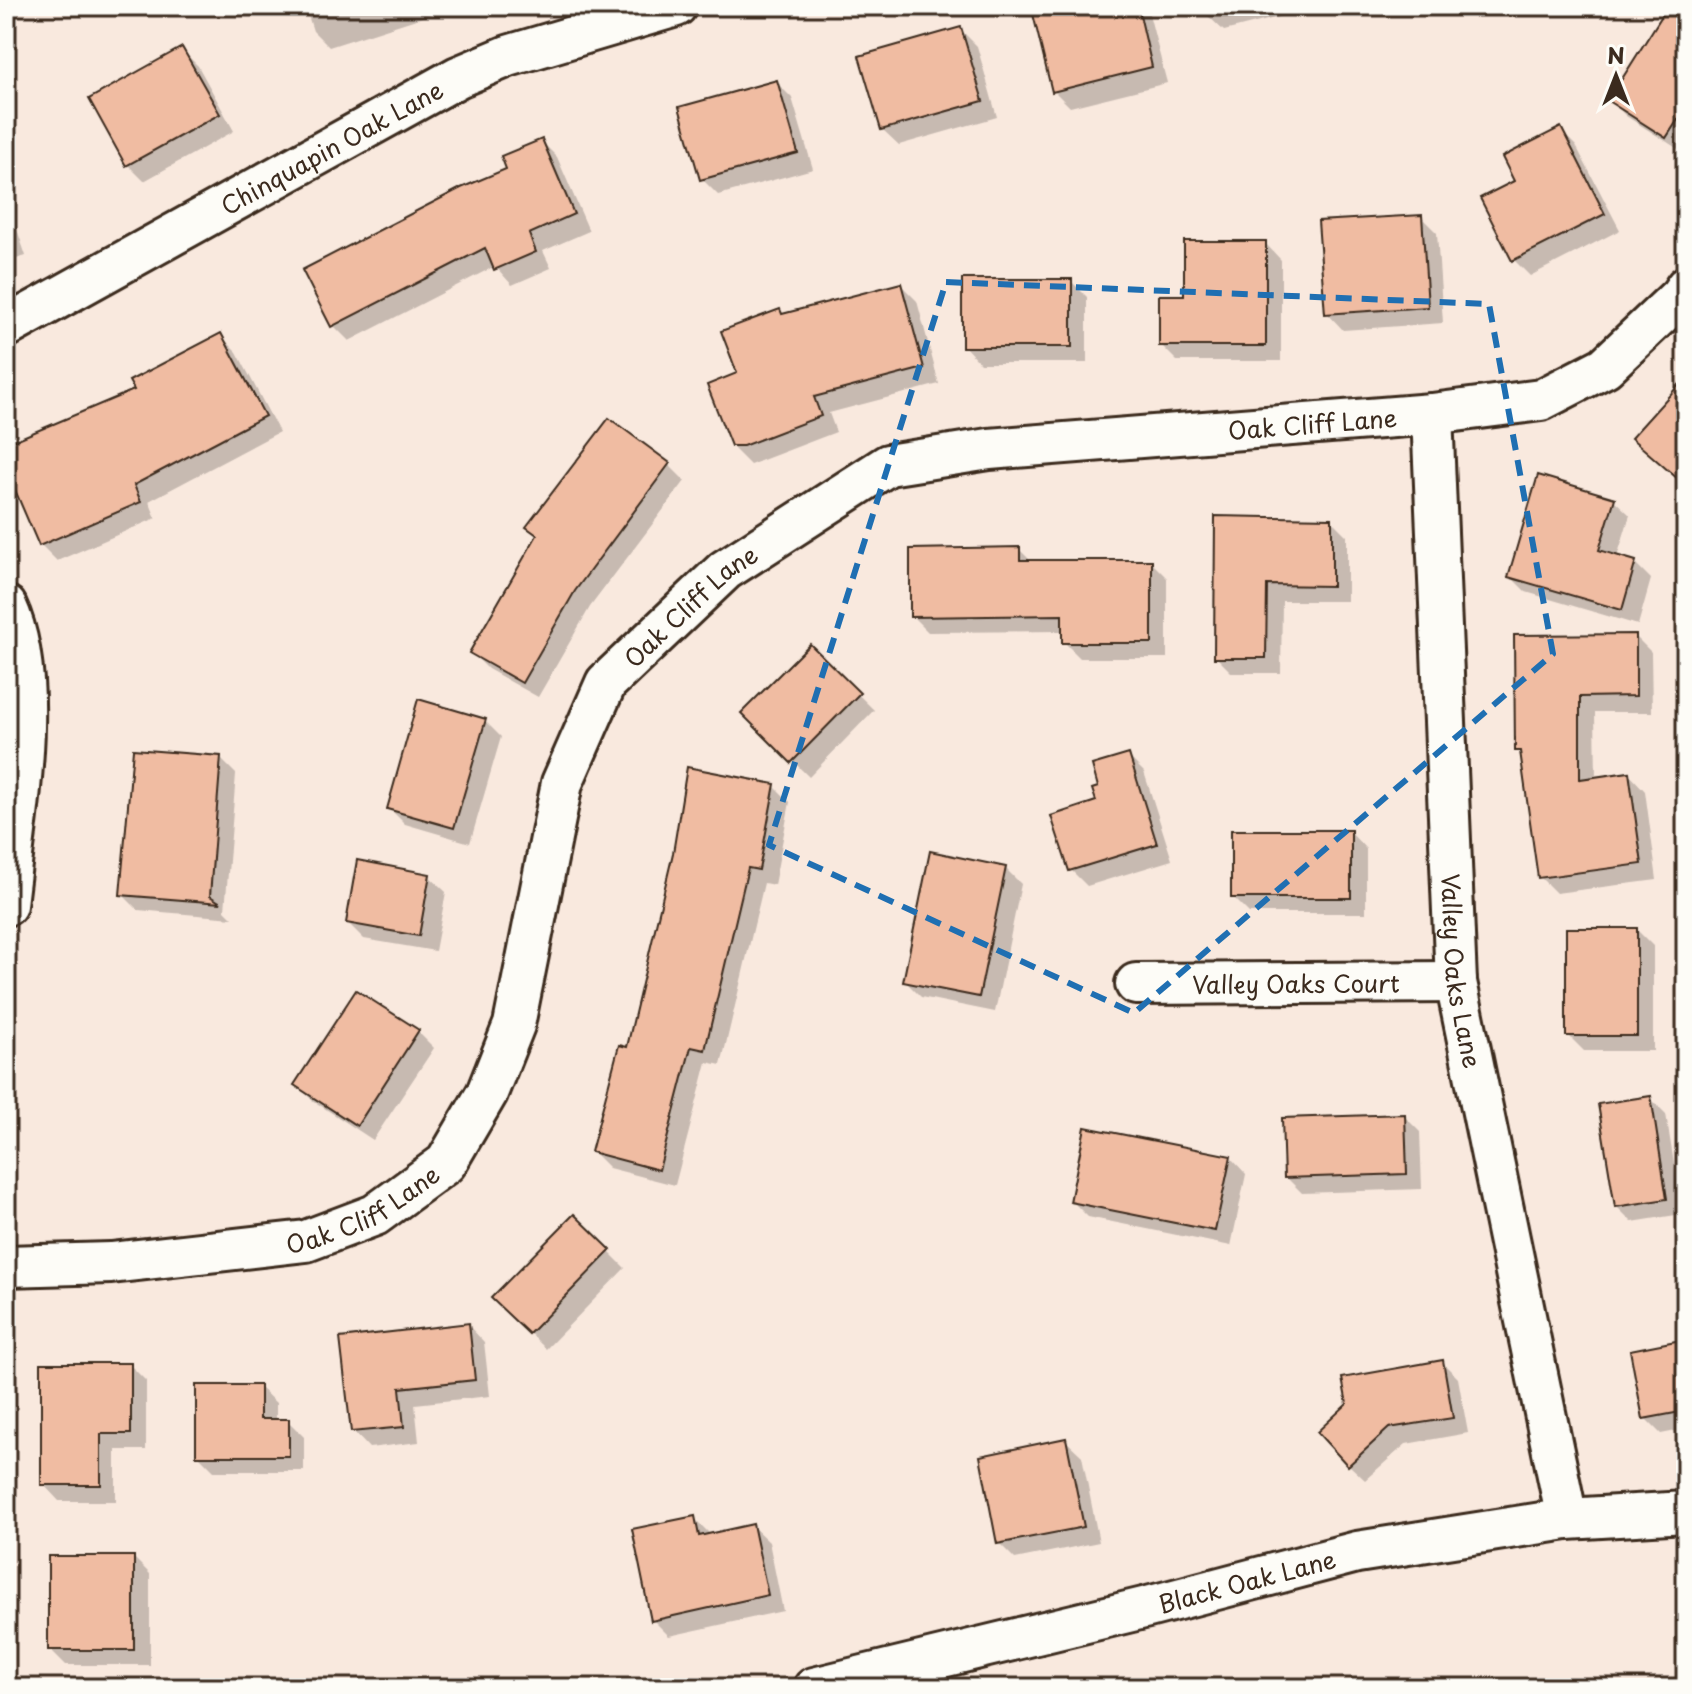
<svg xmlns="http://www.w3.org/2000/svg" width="1692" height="1694" font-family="'Playpen Sans',sans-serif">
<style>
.shadow{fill:#0003}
.building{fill:#f0bca2;stroke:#3b2a1e;stroke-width:2}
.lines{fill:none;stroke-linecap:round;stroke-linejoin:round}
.minor-casing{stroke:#3b2a1e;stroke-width:46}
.minor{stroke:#fdfcf7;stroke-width:40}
.marked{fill:none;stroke:#1f6fb2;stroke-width:6;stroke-dasharray:16 10;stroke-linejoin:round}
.labels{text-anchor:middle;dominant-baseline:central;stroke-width:8;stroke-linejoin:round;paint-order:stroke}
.street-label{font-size:24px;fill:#3b2a1e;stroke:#fdfcf7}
</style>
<rect width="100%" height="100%" fill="#f9e9de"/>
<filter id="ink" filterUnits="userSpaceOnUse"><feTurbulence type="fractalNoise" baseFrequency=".0125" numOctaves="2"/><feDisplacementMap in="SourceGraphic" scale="16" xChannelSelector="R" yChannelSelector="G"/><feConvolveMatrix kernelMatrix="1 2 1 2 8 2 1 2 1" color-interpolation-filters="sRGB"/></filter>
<g filter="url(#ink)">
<g class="shadow">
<path d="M305,6H436L438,12L329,47L313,31Z"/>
<path d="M1074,6H1147L1167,83L1070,107L1054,91Z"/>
<path d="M1205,6H1322L1224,31L1207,15Z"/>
<path d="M1670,6H1686V147L1683,152L1626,116L1611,101Z"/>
<path d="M961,30L977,46L997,117L899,145L882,129Z"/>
<path d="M182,50L198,66L234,131L144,181L128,165Z"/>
<path d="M776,82L792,98L813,169L718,195L702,179Z"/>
<path d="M1560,130L1576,146L1620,230L1530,276L1514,260L1516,182Z"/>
<path d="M541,141L557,157L589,231L543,251L551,268L512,285L495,266L349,341L333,325Z"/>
<path d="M6,197L26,256L6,262Z"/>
<path d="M1421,217L1437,233L1443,323L1343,330L1327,313Z"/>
<path d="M1265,243L1281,260V361H1177L1161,345Z"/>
<path d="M1071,281L1087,297V363H980L964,346Z"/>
<path d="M901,285L917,301L939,384L829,413L836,432L750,465L734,449L709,386L740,374L779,311L784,316Z"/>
<path d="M221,336L237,352L279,432L149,501L156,518L57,561L41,545L6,464V446L137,391Z"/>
<path d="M609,420L669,465L685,481L590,607L538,697L488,669L472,653Z"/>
<path d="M1613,499L1630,515L1617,557L1635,563L1651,579L1638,625L1526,592L1510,576Z"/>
<path d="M1217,518L1331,520L1347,536V601H1282L1281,673H1232L1216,657Z"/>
<path d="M1019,549L1032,562H1151L1167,578V658H1080L1064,642V631L928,632L912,616Z"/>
<path d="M1635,636L1651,652L1652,712H1595L1596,779L1629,774L1645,791L1657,880L1556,893L1540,877L1523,756L1517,750Z"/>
<path d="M810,647L874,710L809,777L744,713Z"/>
<path d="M485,721L501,737L470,843L405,824L389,808Z"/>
<path d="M1128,756L1144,772L1172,860L1087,886L1071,870L1099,803L1101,788Z"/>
<path d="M220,758L236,774L225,910L233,918L138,910L122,894Z"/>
<path d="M774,786L790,802L774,885L764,883L721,1065L707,1062L675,1185L609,1168L593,1152L629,1050Z"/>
<path d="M1350,832L1366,849V913H1249L1233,897Z"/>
<path d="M1005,868L1021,884L995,1012L921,997L905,981Z"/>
<path d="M429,876L446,892L435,951L364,939L348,923Z"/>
<path d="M1637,930L1653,946V1051H1584L1568,1035Z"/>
<path d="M418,1032L434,1048L373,1140L312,1100L296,1084Z"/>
<path d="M1650,1098L1666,1114L1682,1214L1632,1222L1616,1206Z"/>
<path d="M1404,1116L1420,1132L1422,1189L1302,1193L1286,1177Z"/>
<path d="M1230,1157L1246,1174L1231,1246L1088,1217L1072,1201Z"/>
<path d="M574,1217L625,1268L546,1349L494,1298Z"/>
<path d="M468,1325L484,1342L490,1396L415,1404L419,1442L369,1448L353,1431Z"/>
<path d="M1686,1341V1429L1661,1434L1645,1418Z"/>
<path d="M1442,1362L1458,1378L1468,1433L1406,1444L1365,1480L1349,1465Z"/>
<path d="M130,1365L146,1381V1450H116V1501H59L43,1484Z"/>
<path d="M259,1387L276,1403V1421H288L304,1437V1471H214L198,1455Z"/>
<path d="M1065,1440L1082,1456L1099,1542L1015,1559L999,1543Z"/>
<path d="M694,1518L711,1535L752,1526L769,1542L783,1611L669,1636L653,1620Z"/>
<path d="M134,1558L150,1574V1665H66L50,1649Z"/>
<path d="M469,1682L524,1688H468Z"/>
</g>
<g class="building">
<path d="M1066,6H1138L1152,67L1052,92L1033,14Z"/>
<path d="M1668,6H1686V107L1666,138L1608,101Z"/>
<path d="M961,27L983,101L881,130L859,56Z"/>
<path d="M182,47L220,114L126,166L89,99Z"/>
<path d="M777,80L798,153L700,180L679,107Z"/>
<path d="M1561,127L1605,214L1512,261L1480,198L1514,181L1502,157Z"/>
<path d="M542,139L574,214L529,234L536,252L494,270L485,248L331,327L302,270L461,188L506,169L501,156Z"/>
<path d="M1422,215L1428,307L1325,314L1318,221Z"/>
<path d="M1184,241H1266V346H1159V295H1184Z"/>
<rect x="962" y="279" width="110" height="68"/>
<path d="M901,283L924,368L814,397L821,416L743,446H731L707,385L737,373L721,331L780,309L782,314Z"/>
<path d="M221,333L265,416L134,485L141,502L39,546L6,469V444L134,390L129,381Z"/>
<path d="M1686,377V486L1631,438Z"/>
<path d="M609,418L670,463L575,591L522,683L469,653L537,535L526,527Z"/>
<path d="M1538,475L1615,498L1599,550L1636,561L1622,610L1508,577Z"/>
<path d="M1215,516L1332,518V586L1267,585L1266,658H1214Z"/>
<path d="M1020,547V560H1152V643H1062V615L910,617V549Z"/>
<path d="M1636,634V696L1580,697V779L1629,772L1642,864L1538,878L1520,751H1515L1514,635Z"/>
<path d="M810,644L860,693L791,763L741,713Z"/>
<path d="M418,699L486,719L454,828L387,809Z"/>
<path d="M133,749L221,756L210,896L221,903L120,895Z"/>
<path d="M1129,754L1157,844L1069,871L1051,816L1096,801L1092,789L1098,787L1092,765Z"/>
<path d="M687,767L775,784L759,870L748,868L705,1050L691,1047L659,1170L591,1152L619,1045L627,1047L673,853Z"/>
<rect x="1231" y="830" width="120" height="68"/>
<path d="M930,851L1006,867L979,997L903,982Z"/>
<path d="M357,860L430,874L419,936L346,923Z"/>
<rect x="1566" y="928" width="71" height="108"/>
<path d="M356,990L419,1030L357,1126L294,1085Z"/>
<path d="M1651,1096L1667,1199L1615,1207L1598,1104Z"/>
<path d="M1405,1114L1407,1174L1284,1178L1282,1118Z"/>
<path d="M1085,1127L1231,1156L1215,1231L1070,1202Z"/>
<path d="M574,1214L611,1250L529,1334L491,1298Z"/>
<path d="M469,1323L475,1380L400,1388L404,1427L351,1432L340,1338Z"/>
<path d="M1686,1339V1411L1643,1419L1630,1350Z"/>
<path d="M1443,1360L1453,1418L1389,1428L1348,1466L1317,1432L1347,1404L1342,1378Z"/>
<path d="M41,1363H131V1434H101V1485H41Z"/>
<path d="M196,1385H260V1419H289V1456H196Z"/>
<path d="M1066,1438L1084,1527L997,1544L980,1456Z"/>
<path d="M695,1516L699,1536L753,1524L768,1595L651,1621L632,1529Z"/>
<rect x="48" y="1556" width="86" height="94"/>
</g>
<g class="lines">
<g class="minor-casing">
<g id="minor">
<path id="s1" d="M6,327L458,77L508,56L676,6"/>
<path id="s2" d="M1432,414L1456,982L1567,1519"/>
<path d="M6,606C42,683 15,821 6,905"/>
<path id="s3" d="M1136,984L1456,982"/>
<path id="s4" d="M6,1266L111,1263L306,1241L375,1215L446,1163L487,1093L514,1025L562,783L606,683L725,570L888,465L989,449L1432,414L1541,400L1605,367L1680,296L1686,287"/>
<path id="s5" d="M814,1688L1148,1607L1357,1552L1567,1519L1686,1512"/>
</g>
</g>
<use href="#minor" class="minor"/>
</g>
</g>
<path class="marked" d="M946,282L1489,304L1553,654L1134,1013L769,845Z"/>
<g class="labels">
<g class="street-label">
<text stroke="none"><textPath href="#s1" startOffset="372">Chinquapin Oak Lane</textPath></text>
<text stroke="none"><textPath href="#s4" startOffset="1758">Oak Cliff Lane</textPath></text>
<text stroke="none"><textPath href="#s4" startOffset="1088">Oak Cliff Lane</textPath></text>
<text stroke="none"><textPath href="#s2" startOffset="558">Valley Oaks Lane</textPath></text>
<text stroke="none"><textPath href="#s3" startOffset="160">Valley Oaks Court</textPath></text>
<text stroke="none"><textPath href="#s4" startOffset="366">Oak Cliff Lane</textPath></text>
<text stroke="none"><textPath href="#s5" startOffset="446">Black Oak Lane</textPath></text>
</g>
</g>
<rect width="1692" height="1694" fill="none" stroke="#fdfcf7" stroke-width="32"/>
<rect x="16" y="16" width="1660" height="1662" fill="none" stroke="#3b2a1e" stroke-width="3" filter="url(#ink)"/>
<g transform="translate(1616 76)" stroke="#fdfcf7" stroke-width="6" paint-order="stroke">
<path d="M0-6L14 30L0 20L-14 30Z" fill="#3b2a1e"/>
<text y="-12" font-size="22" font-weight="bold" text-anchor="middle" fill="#3b2a1e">N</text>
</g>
</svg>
